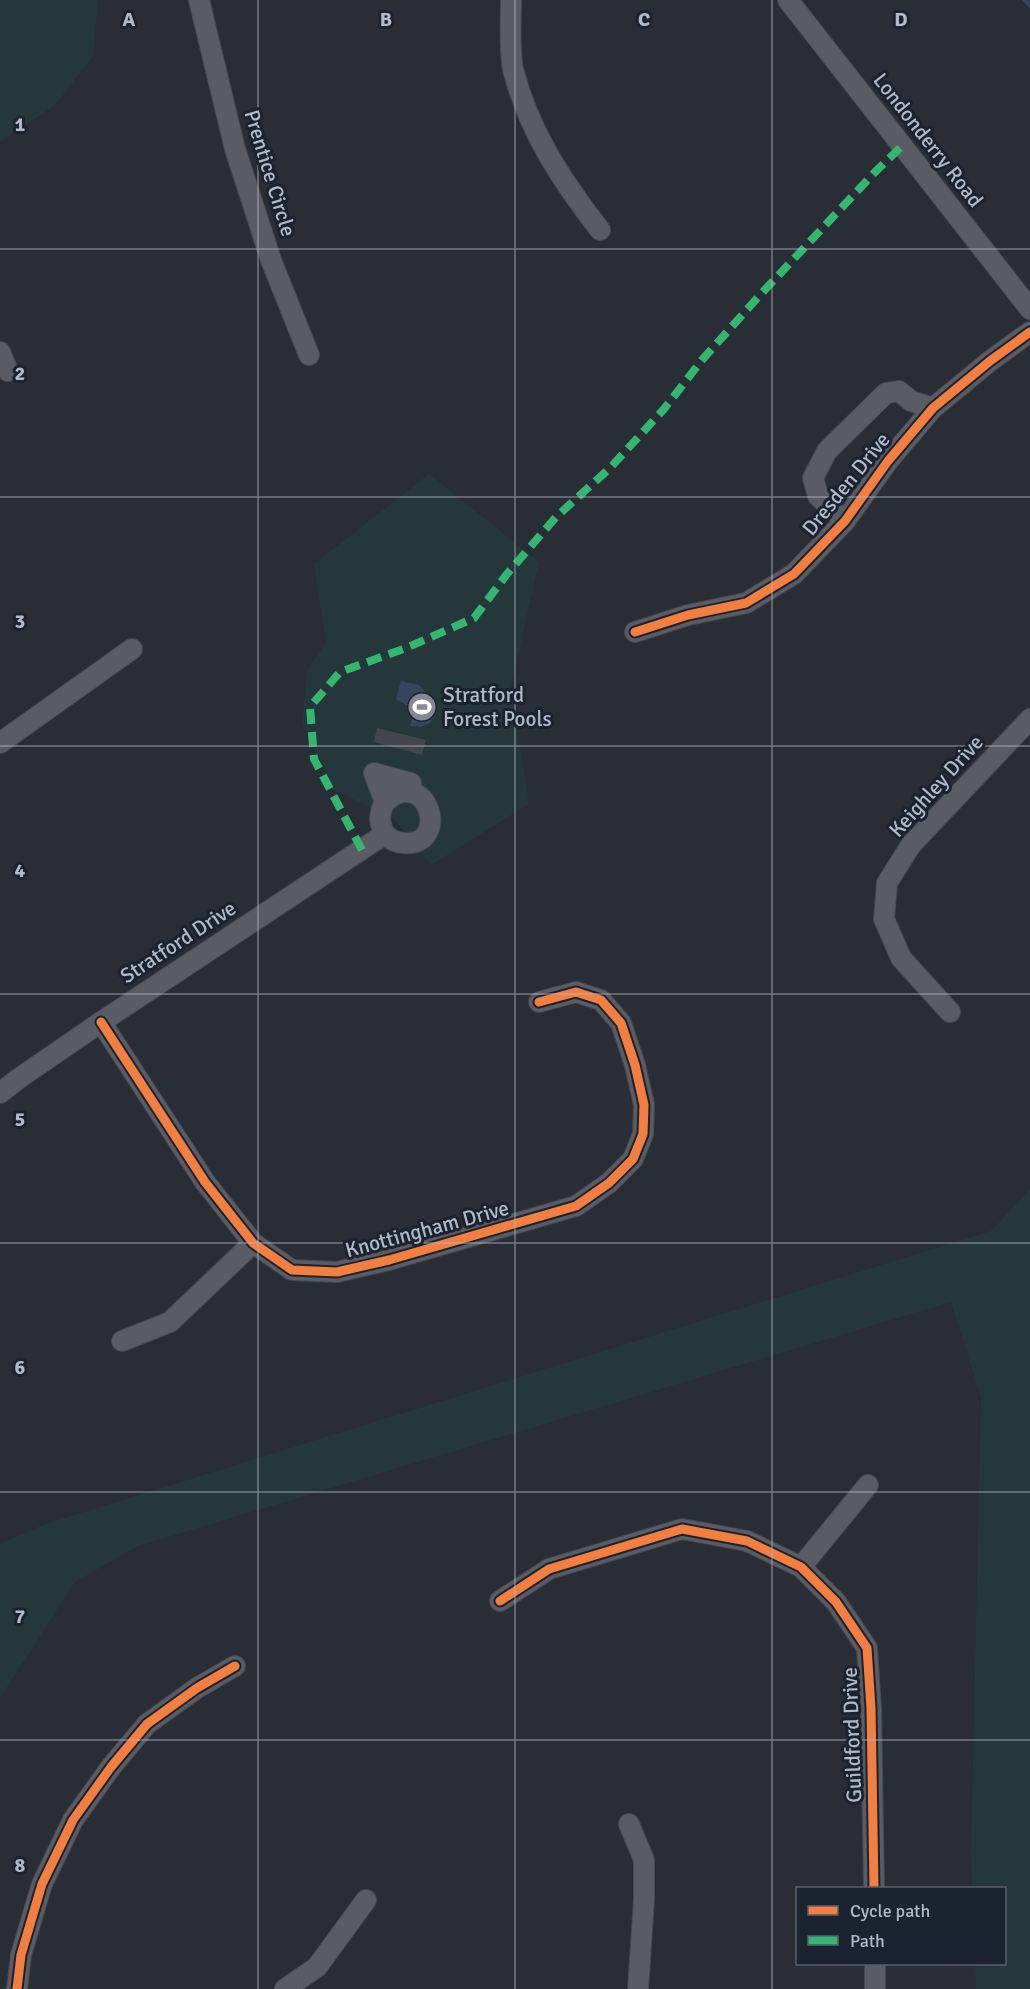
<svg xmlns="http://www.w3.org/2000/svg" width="1030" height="1989" font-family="Signika,sans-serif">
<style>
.green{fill:#26373b}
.water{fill:#36445e}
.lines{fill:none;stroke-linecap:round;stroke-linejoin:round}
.stream{stroke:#36445e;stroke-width:5}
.building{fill:#42454c}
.minor-casing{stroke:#45484e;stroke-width:22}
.minor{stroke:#595c64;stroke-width:20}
.quiet{stroke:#33b770;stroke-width:8;stroke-dasharray:15 8;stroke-linecap:butt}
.cycleway-casing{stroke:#1c2330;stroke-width:13}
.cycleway{stroke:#f27e40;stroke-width:9}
.grid{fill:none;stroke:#b2b9c7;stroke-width:1.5;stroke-opacity:0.55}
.labels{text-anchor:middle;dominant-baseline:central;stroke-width:6;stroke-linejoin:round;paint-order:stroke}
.street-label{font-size:21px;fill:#b2b9c7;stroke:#1c2330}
.poi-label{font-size:21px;fill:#b2b9c7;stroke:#1c2330;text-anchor:start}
.grid-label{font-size:20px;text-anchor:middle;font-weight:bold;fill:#b2b9c7;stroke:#1c2330;stroke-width:6;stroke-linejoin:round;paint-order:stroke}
</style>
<rect width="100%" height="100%" fill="#292d35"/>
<g class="green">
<path d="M0,0H98L93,56L55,105L0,142Z"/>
<path d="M429,474L539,562L511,687L529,804L431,865L394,819L332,789L302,724L307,671L326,642L314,564Z"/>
<path d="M1030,1189V1989H976L975,1964H1004V1888H972L971,1851L981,1397L951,1302L138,1546L75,1582L0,1698V1544L45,1524L991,1231Z"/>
</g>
<path class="water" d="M401,681L419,685L436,704L431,723L421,727L410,726L414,710L396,699Z"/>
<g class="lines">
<path class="stream" d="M1025,0L1030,5"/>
</g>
<path class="building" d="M377,728L426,740L422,755L374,742Z"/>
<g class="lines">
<g class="minor-casing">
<g id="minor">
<path d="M199,0L235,149L271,260L309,355"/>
<path d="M511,0C511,20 509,51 513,69C528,130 562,181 600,230"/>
<path d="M788,0L1030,309"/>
<path d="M0,352L8,371"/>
<path d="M845,521L818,496L813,478L827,451L886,393L899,391L911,401L933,408"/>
<path d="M635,632L688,615L746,603L794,574L845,521L888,461L933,408L990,361L1030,332"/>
<path d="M0,743L132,649"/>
<path d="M385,802C428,763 452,848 403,843C381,841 375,819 385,802L374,773L411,783L408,792"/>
<path d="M950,1012L901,958L884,919L887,883L911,845L1030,719"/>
<path d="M101,1022L205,1182L253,1243L292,1270L337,1272L389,1260L576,1206L609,1183L633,1159L643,1134L644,1105L635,1065L621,1023L601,1000L576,992L539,1002"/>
<path d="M0,1093L18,1079L101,1022L385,834"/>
<path d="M122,1341L170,1322L253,1243"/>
<path d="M801,1567L868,1485"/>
<path d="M500,1601L549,1569L682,1529L747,1541L801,1567L836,1602L867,1648L871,1708L874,1888"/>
<path d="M629,1824L644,1860V1900L638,1989"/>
<path d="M875,1964V1989"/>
<path d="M17,1989L21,1955L42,1884L73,1820L111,1767L147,1724L197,1688L235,1666"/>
<path d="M285,1989L317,1967L366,1900"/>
</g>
</g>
<use href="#minor" class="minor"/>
<path class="quiet" d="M362,850L314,759L310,707L340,672L406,648L474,618L507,574L556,517L610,468L664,409L702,360L760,295L875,172L902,146"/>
<g class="cycleway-casing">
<g id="cycleway">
<path d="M635,632L688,615L746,603L794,574L845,521L888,461L933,408L990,361L1030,332"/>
<path d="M101,1022L205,1182L253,1243L292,1270L337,1272L389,1260L576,1206L609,1183L633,1159L643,1134L644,1105L635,1065L621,1023L601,1000L576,992L539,1002"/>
<path d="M500,1601L549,1569L682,1529L747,1541L801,1567L836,1602L867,1648L871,1708L874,1888"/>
<path d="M17,1989L21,1955L42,1884L73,1820L111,1767L147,1724L197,1688L235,1666"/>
</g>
</g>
<use href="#cycleway" class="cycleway"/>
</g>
<path class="grid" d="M258,0V1989M515,0V1989M772,0V1989M0,249H1030M0,497H1030M0,746H1030M0,994H1030M0,1243H1030M0,1492H1030M0,1740H1030"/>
<defs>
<g id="stadium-disc" transform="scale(1.5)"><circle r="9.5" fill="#828894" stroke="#1c2330"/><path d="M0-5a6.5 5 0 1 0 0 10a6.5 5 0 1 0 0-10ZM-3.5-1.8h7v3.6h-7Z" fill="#fff"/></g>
</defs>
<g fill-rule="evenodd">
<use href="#stadium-disc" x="422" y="707"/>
</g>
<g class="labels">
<g class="street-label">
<text transform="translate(928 140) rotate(52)">Londonderry Road</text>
<text transform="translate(270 173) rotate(73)">Prentice Circle</text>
<text transform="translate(846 484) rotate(-51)">Dresden Drive</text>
<text transform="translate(936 786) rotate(-48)">Keighley Drive</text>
<text transform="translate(178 942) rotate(-33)">Stratford Drive</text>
<text transform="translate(427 1229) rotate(-15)">Knottingham Drive</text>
<text transform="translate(852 1735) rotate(-92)">Guildford Drive</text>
</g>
<g class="poi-label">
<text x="443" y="695">Stratford<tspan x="443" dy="24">Forest Pools</tspan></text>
</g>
</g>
<g class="grid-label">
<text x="129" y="26">A</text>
<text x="386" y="26">B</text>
<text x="644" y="26">C</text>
<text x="901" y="26">D</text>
<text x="20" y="131">1</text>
<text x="20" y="380">2</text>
<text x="20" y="628">3</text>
<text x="20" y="877">4</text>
<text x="20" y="1126">5</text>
<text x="20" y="1374">6</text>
<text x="20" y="1623">7</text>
<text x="20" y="1872">8</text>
</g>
<rect x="796" y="1887" width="210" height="78" fill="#1c2330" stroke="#585f6c" stroke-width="1.5"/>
<rect x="808" y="1906" width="30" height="9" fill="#f27e40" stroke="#585f6c" stroke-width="1.5"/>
<text x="850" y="1917" font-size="18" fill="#b2b9c7">Cycle path</text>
<rect x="808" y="1936" width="30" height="9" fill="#33b770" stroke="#585f6c" stroke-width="1.5"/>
<text x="850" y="1947" font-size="18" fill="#b2b9c7">Path</text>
</svg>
